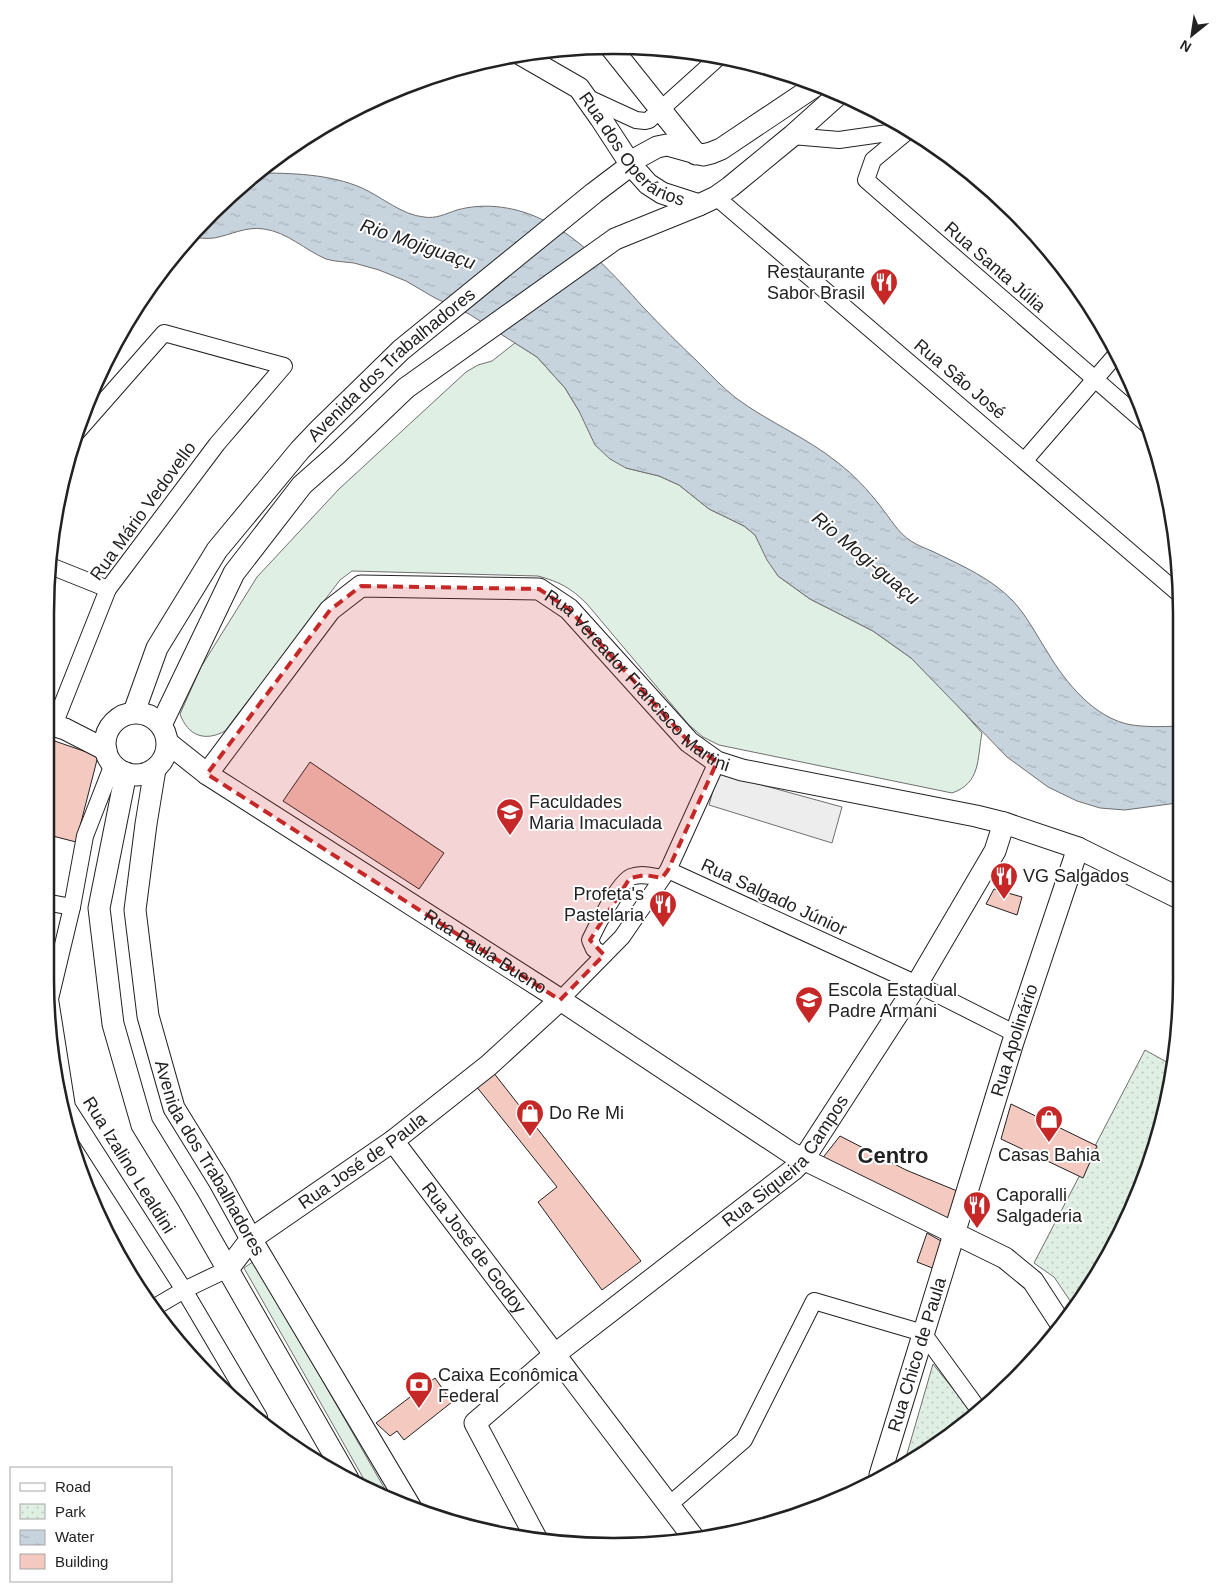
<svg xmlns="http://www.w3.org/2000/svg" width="1227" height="1592" font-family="Arial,sans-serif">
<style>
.grass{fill:#e0efe3;stroke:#6f6f6f}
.park{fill:url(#park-dots);stroke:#6f6f6f}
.parking{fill:#ededed;stroke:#6f6f6f}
.water{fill:url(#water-ripples);stroke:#6f6f6f}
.building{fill:#f3c9c0;stroke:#222}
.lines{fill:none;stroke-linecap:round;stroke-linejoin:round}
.minor-casing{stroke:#222;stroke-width:18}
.major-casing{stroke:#222;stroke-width:23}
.minor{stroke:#fff;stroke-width:16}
.major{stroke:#fff;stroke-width:21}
.marked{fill:#c62828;fill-opacity:0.2;stroke:#c62828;stroke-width:4;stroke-dasharray:10 6;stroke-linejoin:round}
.labels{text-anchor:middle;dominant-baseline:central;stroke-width:4;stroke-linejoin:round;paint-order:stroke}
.street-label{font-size:18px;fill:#222;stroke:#fff}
.poi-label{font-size:18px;fill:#222;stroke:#fff;text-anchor:start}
.water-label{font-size:19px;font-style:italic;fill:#222;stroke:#fff}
.district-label{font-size:22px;font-weight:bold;fill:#222;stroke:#fff}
.rim{fill:none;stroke:#222;stroke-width:2.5}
</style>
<defs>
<pattern id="park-dots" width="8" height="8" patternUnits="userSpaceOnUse" patternTransform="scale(1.25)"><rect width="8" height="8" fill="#e0efe3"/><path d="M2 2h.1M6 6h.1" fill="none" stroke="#c0cdc2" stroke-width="1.8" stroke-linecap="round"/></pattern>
<pattern id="water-ripples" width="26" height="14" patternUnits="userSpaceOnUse" patternTransform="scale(1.25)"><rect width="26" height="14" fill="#c7d3dd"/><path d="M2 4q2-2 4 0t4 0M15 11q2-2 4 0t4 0" fill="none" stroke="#abb5bd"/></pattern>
</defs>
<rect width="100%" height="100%" fill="#fff"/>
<g class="grass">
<path d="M515,343L537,357L565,388L579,411L626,468L659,476L679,485L709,509L744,526L755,535L778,576L810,599L873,631L911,658L949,696L982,733C977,759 981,783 952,793L719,745L703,737L689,725L587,604C571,588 560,582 538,576L352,571L340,580L225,731C205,742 188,736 180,714L201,667L257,577L339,489L466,372L478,365L492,361Z"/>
<path d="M254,1261L390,1498L370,1490L244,1268Z"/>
</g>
<g class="park">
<path d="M1145,1050L1174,1066L1152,1162L1086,1294L1075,1308L1054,1277L1034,1263Z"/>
<path d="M933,1364L974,1415L929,1451L904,1464Z"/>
</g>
<path class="parking" d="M718,773L842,807L832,843L709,805Z"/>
<path class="water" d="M256,173C292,173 330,174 362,188C382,197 402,215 424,217C436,219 445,214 457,210C486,202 518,207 545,221C583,240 615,276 643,307C661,326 680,345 699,363C711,375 723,388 736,398C768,422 806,437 837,462C854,475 868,490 881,507C890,518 898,533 911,541C918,546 928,549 936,553C963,566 992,579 1013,601C1027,616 1037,636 1048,653C1066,683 1095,719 1132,725C1146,727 1162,727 1177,726V803L1125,810L1100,808L1077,801L1048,787L1007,757L911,658L873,631L810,599L778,576L767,560L755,535L744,526L709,509L679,485L659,476L626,468L610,459L595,445L579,411L565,388L537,357L469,314L435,298L406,281L379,270L354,263L335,261L326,259C305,250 287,232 264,229C246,226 231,235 214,238C206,239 199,238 191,237L238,186Z"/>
<g class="building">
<path d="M46,738L98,756L76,842L45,834Z"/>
<path d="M310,762L444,853L419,889L283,801Z"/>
<path d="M994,889L1022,897L1017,915L986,904Z"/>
<path d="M493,1072L641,1261L602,1290L538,1202L557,1187L476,1086Z"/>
<path d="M1011,1104L1097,1146L1083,1178L1001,1139Z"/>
<path d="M840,1136L906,1170L962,1193L945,1224L821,1160Z"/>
<path d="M927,1233L948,1245L940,1271L917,1262Z"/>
<path d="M435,1378L452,1402L404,1440L397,1431L390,1436L376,1423Z"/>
</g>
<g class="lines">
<g class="minor-casing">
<g id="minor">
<path d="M586,97L636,120L645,121L649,120L720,56"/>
<path d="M909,130L873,160L866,180L1150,427"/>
<path d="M792,136L839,140L909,130"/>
<path d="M716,197L1177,592"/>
<path d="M1025,460L1115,356"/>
<path d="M48,565L108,589"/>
<path d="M54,725L108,589L217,444L284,366L164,333L77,432"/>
<path d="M113,764L85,836L72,907L50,999L67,1107L184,1290L259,1417"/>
<path d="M668,870L917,984L1016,1034"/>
<path d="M45,902L72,907"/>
<path d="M604,955L594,949L590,940C596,927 619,882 631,877C641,873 652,876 662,878"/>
<path d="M560,1000L622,937L668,870L717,762"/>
<path d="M155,1307L184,1290L228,1269"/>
<path d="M669,1505L744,1440L814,1301L923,1333L979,1410"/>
</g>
</g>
<g class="major-casing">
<g id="major">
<path d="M609,45L696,154"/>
<path id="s1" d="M520,54L579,88L601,119L631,165L648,184L662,193L699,205"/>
<path id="s2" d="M134,712L157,648L217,550L300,450L320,429L359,391L401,350L594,193L631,165L637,158L657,147L667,145L703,155L711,153L721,149L818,84"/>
<circle cx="136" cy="744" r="31"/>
<path d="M46,723L65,729L106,750"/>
<path d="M161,725L234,573L302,485L336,455L406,388L615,239L699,205L716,197L730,187L792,136L840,93"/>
<path id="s3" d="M168,743L207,774L550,993L791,1153L1005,1258L1033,1281L1061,1324"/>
<path id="s4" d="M155,769L146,824L135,910L148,1016L174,1108L219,1181L251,1239L411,1508"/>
<path d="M126,773L99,908L113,1024L142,1125L188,1200L348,1479"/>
<path id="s5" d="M207,774L330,610L361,586L539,589L569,609L689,742L717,762L742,770L976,816L1004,823L1078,848L1177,897"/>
<path id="s6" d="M393,1141L693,1537"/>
<path id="s7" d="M228,1269L251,1239L393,1141L489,1065L560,1000"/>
<path id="s8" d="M880,1475L1013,1042L1078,848"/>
<path id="s9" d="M536,1538L475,1423L554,1355L793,1170L803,1160L917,984L995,851L1004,823"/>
</g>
</g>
<use href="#minor" class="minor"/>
<use href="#major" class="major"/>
</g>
<path class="marked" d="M361,586L539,589L569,609L689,742L717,762L668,870L662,878L645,875L630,878L590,940L604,955L560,1000L207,774L330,610Z"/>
<defs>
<g id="restaurant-pin" transform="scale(1.4375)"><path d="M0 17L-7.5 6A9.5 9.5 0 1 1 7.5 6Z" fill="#c62828" stroke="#fff"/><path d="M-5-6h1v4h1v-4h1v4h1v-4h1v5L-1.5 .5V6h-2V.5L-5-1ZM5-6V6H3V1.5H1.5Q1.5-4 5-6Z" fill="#fff"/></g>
<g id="university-pin" transform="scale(1.4375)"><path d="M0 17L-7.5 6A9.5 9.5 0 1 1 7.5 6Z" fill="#c62828" stroke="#fff"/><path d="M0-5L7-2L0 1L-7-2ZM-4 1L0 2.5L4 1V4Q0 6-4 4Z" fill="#fff"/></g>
<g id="school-pin" transform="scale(1.4375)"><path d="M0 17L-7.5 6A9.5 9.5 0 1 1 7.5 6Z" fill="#c62828" stroke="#fff"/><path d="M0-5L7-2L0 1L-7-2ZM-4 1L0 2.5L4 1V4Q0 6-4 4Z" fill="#fff"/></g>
<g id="shop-pin" transform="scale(1.4375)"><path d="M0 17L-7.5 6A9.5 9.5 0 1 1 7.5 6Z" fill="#c62828" stroke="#fff"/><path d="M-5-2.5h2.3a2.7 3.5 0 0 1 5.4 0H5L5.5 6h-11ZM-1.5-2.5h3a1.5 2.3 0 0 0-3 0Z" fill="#fff"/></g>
<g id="bank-pin" transform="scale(1.4375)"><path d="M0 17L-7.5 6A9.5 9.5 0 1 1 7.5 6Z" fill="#c62828" stroke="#fff"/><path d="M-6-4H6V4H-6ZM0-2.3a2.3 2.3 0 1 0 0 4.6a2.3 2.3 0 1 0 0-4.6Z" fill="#fff"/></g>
</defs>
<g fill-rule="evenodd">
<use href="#restaurant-pin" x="884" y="282"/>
<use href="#university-pin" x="510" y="812"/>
<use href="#restaurant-pin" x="1004" y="876"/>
<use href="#restaurant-pin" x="663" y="904"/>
<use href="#school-pin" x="809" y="1000"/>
<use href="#shop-pin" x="530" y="1113"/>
<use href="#shop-pin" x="1049" y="1119"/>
<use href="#restaurant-pin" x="977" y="1205"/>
<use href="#bank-pin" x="419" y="1385"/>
</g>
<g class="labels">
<g class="street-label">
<text stroke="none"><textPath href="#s1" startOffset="151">Rua dos Operários</textPath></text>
<text transform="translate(995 267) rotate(41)">Rua Santa Júlia</text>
<text stroke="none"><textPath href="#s2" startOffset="438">Avenida dos Trabalhadores</textPath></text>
<text transform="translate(960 379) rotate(40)">Rua São José</text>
<text transform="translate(143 511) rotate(-54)">Rua Mário Vedovello</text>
<text stroke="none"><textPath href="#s5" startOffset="558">Rua Vereador Francisco Martini</textPath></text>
<text transform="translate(774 897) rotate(25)">Rua Salgado Júnior</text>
<text stroke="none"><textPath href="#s3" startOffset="380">Rua Paula Bueno</textPath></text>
<text stroke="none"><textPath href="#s8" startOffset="455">Rua Apolinário</textPath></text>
<text stroke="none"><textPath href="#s4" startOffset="405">Avenida dos Trabalhadores</textPath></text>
<text stroke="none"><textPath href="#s9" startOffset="538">Rua Siqueira Campos</textPath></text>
<text stroke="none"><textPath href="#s7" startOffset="174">Rua José de Paula</textPath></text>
<text transform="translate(129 1165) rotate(58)">Rua Izalino Lealdini</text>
<text stroke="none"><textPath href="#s6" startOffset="134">Rua José de Godoy</textPath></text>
<text stroke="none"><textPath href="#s8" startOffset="126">Rua Chico de Paula</textPath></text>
</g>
<g class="poi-label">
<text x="865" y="272" text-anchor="end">Restaurante<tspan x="865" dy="21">Sabor Brasil</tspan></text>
<text x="529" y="802">Faculdades<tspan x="529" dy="21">Maria Imaculada</tspan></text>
<text x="1023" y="876">VG Salgados</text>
<text x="644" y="894" text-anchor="end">Profeta's<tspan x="644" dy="21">Pastelaria</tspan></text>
<text x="828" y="990">Escola Estadual<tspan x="828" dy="21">Padre Armani</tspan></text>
<text x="549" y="1113">Do Re Mi</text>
<text x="1049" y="1155" text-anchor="middle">Casas Bahia</text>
<text x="996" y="1195">Caporalli<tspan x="996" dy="21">Salgaderia</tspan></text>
<text x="438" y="1375">Caixa Econômica<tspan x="438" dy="21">Federal</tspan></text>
</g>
<g class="water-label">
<text transform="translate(418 244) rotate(19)">Rio Mojiguaçu</text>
<text transform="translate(866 558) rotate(40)">Rio Mogi-guaçu</text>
</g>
<g class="district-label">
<text x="893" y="1155">Centro</text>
</g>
</g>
<path d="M0 0H1227V1592H0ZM613 54H614A559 559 0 0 1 1173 613V979A559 559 0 0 1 614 1538H613A559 559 0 0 1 54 979V613A559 559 0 0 1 613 54Z" fill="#fff" fill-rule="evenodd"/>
<path class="rim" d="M613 54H614A559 559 0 0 1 1173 613V979A559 559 0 0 1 614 1538H613A559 559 0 0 1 54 979V613A559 559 0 0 1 613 54Z"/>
<rect x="10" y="1467" width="162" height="115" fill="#ffffff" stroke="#a7a7a7"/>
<rect x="20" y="1483" width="25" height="8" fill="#ffffff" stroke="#a7a7a7"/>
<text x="55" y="1492" font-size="15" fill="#222222">Road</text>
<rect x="20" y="1504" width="25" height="15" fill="url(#park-dots)" stroke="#a7a7a7"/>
<text x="55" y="1517" font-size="15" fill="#222222">Park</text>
<rect x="20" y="1530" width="25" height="15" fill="url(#water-ripples)" stroke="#a7a7a7"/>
<text x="55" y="1542" font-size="15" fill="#222222">Water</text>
<rect x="20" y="1554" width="25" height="15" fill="#f3c9c0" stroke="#a7a7a7"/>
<text x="55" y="1567" font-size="15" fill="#222222">Building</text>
<g transform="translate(1192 35) rotate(210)" stroke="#ffffff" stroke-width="4" paint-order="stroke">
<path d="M0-4L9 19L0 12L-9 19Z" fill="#222222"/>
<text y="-8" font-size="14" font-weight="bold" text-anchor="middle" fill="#222222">N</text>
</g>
</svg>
